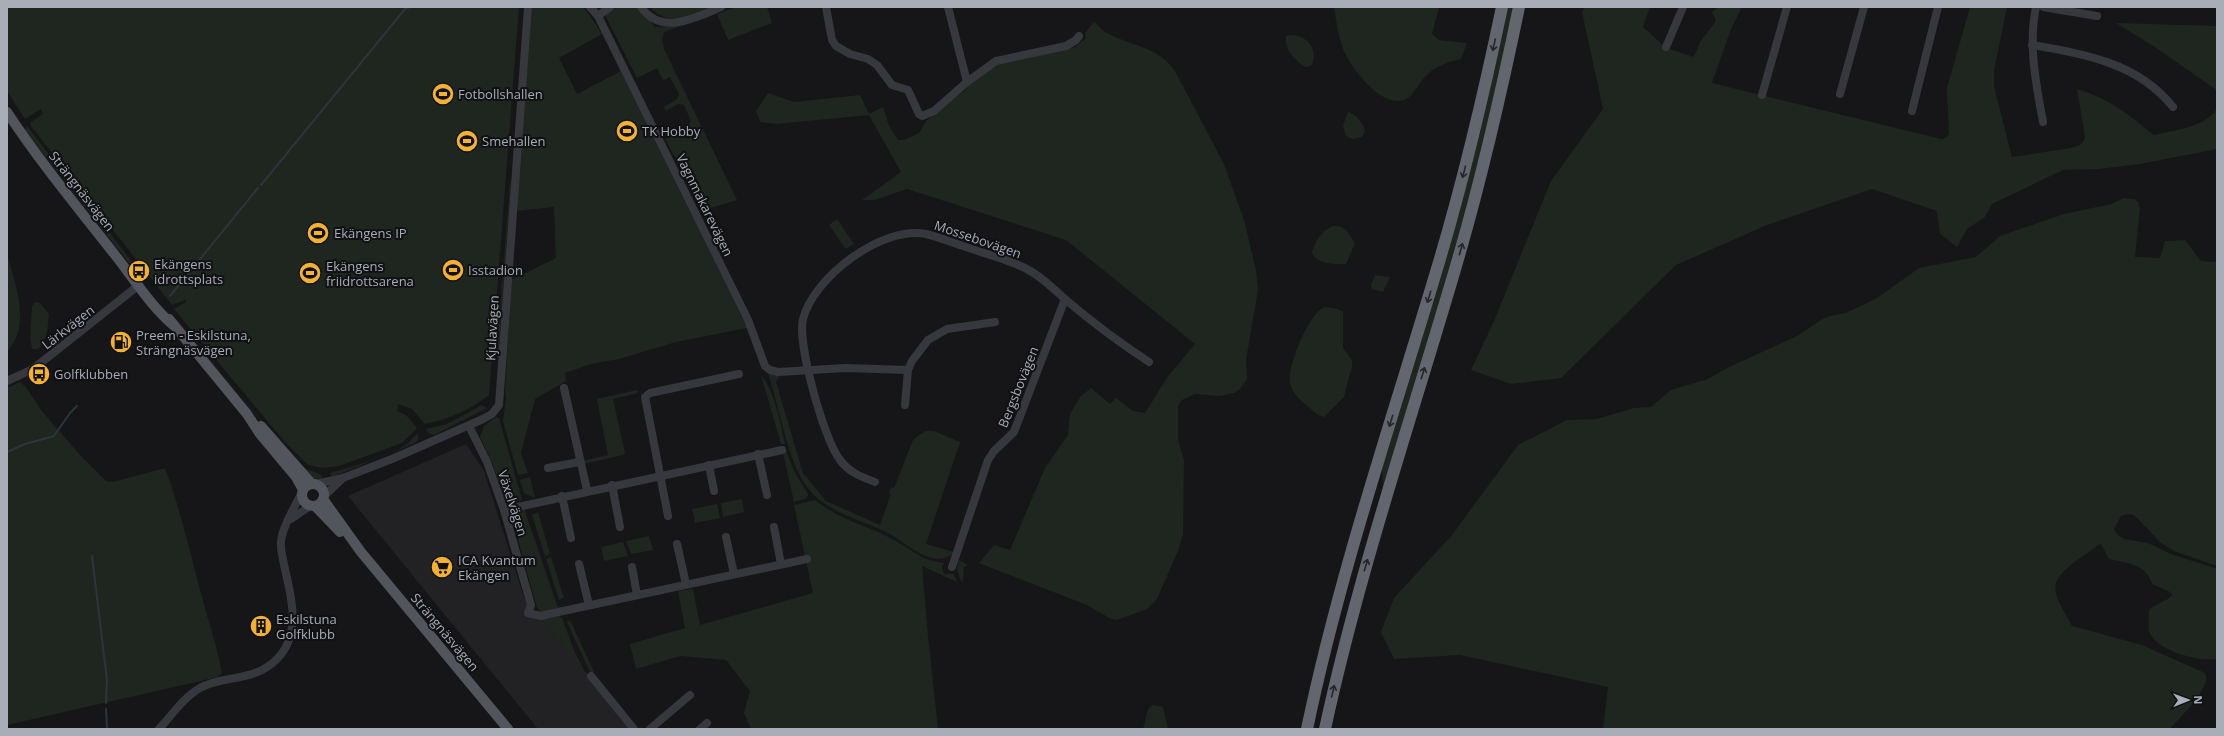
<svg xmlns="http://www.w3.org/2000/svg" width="2224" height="736" font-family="'Open Sans',sans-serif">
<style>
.built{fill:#222225}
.green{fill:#1e261f}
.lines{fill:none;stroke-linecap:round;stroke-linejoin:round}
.stream{stroke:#2c353c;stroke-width:2}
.minor{stroke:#37383d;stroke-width:8}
.major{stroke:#53555c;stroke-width:10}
.highway{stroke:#63666e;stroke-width:12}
.oneway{stroke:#26262a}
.labels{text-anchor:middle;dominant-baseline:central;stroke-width:4;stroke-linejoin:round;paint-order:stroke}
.poi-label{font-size:13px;fill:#a8adb8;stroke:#111113;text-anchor:start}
.street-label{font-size:13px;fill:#a8adb8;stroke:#111113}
</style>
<rect width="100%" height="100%" fill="#161618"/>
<path class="built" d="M466,444L484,471L524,598L633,729H538L348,496Z"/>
<g class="green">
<path d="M7,7H519L489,395C470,410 449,419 425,424L412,409L398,404L397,411L406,415L417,428L402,443L339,466L322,468L308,465L284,441L174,309L186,302L185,300L172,305L31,126V122L43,114L41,109L25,119L7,91Z"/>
<path d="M532,7H584L602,34L559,58L577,94L621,71L747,328L676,342L619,359L591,364L565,373L566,381L535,399L521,453L528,473L518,475L503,421L506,398L505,390L511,280L556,258L554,207L516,211Z"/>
<path d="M616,7H639L655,27L681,26L664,32L662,40L664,49L737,200L704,210L665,139L686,128L691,121L684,105L678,104L666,111L664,107L677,99L679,94L670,77L663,80L657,68L637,78L606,17V14Z"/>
<path d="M650,7H712C690,16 668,28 650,7Z"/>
<path d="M736,7H767L772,23L728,40L717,14Z"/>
<path d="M1334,7H1439L1432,34L1439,40L1467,43L1461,59C1443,63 1431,68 1420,83C1416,89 1412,96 1406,99C1382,111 1348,65 1342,46C1338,34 1336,20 1334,7Z"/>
<path d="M1506,7H1514C1482,171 1431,330 1383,490L1382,465Z"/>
<path d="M1585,7H1650L1643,27L1666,48L1694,57L1700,42L1716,21L1712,12L1718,7H1742L1731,29L1712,83L1941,139L1946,138L1949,134L1947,88L1970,7H2007L1994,70V86L2012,157L2071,148C2079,146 2083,145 2085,137L2077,89C2111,99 2127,114 2154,135C2176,130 2203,128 2217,109V149L2140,164L2098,169L2063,170L1992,204L1985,217L1967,229L1957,247L1940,234L1937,211L1872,189L1767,225L1676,265L1561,378L1511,384L1471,370L1494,321L1551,181L1603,109L1582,12Z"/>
<path d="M1094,22C1098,25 1101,29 1105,32C1130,46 1158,46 1175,71L1224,164L1244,220L1256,270L1258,290L1246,360L1247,379L1240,389L1234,393L1220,396L1195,394L1182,400L1178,406V440L1184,460L1183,534L1178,551L1157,599L1147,609L1117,620L1111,619L1087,605L979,563L994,545L1010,550L1045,468L1068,435L1070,414L1081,396L1091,388L1110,404L1116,398L1133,411L1145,413L1168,376L1195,344L1066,240L907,189L875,200H862L901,172L869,115L776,124L760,122L756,111L768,93L794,102L860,95L869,114L883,107L889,126L898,140H904L919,133L926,121L966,89L972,81L994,66L1008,60L1035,56L1075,47L1086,38L1085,33Z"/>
<path d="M2116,23L2217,26V93L2215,89L2155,47Z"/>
<path d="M1290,35C1306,34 1320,50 1311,66L1305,67C1295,60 1284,50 1286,36Z"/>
<path d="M1348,112C1356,114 1363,123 1365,131L1362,137L1353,139L1346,136L1343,125Z"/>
<path d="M27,126L136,267L128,262L28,134L25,129Z"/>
<path d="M510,183H511L498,359L496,358Z"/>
<path d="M2124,198L2134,199L2138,202L2140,209L2135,257L2160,258L2165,241L2185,240L2201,261L2217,262V566L2174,551L2161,543L2134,515L2128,514L2121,516L2114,529L2117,534L2124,539L2148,543L2171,554L2217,569V659C2200,662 2155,651 2149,631C2148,625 2149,616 2149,610C2156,603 2168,601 2172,595L2170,592L2152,584C2147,564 2126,563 2109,559L2101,544L2098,545C2093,550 2086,554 2080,558C2044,584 2053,591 2072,626L2142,645L2205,673C2213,687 2179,718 2170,729H1603L1608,687L1460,655L1394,659L1381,632L1394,598L1452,535L1518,445L1567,420L1597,419L1634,408L1651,407L1671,390L1708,379L1727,368L1797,336L1821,320L1830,316L1846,313L1877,298L1919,268L1976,257L2000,236L2064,214L2111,204Z"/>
<path d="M837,219L854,244L846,249L829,225Z"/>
<path d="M1333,226C1346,225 1348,233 1355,243L1346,264C1335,264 1316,265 1312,252C1317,239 1320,232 1333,226Z"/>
<path d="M7,253C15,286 32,323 7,352Z"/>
<path d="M1375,275L1390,277L1383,292L1372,289L1371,285Z"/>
<path d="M35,302L40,303L49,314C48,327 47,340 38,349H32L30,337L32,306Z"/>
<path d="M165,305L292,457L304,468L320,474L323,479L317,481L309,479Z"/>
<path d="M1325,307L1338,309L1343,312V348L1352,360V366L1344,397L1324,417C1318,416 1313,411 1309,407C1301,401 1292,393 1290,383C1287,367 1309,312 1325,307Z"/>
<path d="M768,373L780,375L776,382L803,473L826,501L880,525L891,494L889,493L891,487L894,488L913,440L919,435L926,431H934L960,442L926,544L954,552C947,560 936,560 926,556C913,551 902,541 890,534C860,518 822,513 803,481C786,452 779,406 768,373Z"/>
<path d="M761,375C774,389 781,425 785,444H781Z"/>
<path d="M20,382L26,387L41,410L80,455L106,481L113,482L165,468C182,514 192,561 205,608C211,630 218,651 222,673L218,677L7,725V388Z"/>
<path d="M637,390L638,393L613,399L625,453L623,455L584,464L583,461L608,455L597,399Z"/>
<path d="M482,405L487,408L434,435L428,433L426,429L447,424Z"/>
<path d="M496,417L499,418L522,500L509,504L504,500L492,462L480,437L484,426Z"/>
<path d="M418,433V440L415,443L332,477L330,473C351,467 389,457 407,444C411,441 414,436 418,433Z"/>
<path d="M786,450L794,471L808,494L807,498L794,502L783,453Z"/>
<path d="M530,477L535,498L524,493L520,480Z"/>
<path d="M742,499L744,512L723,517L721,503Z"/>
<path d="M815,500C841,521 867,525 894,540C916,552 918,559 944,563L942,567L944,574H954L957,582L922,566L928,636L938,729H751L744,713L750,691L726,660L680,656L636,669L630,644L685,628L678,591L693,589L700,625L813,593L794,505Z"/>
<path d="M717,504L720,518L695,523L692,509Z"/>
<path d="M524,508L558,608L541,612L537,608L518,540H519L515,527L510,521V514L514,510Z"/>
<path d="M538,512L550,554L545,556L532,515Z"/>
<path d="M649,536L653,550L631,554L626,541Z"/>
<path d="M623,542L628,556L604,561L601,547Z"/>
<path d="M551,557L564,598L559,600L546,559Z"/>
<path d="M959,560L968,565L964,567L963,581H961L957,569Z"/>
<path d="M559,616L562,618L575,653L585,672L541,619Z"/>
<path d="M570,620L594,672L591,674L567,622Z"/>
<path d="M1153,705L1163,707L1168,729H1143L1148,709Z"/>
</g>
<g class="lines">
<g class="stream">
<path d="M261,185L405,9L410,7"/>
<path d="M170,296L258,188"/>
<path d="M7,452L25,444L54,436L70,413L77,406"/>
<path d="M92,556L107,680L106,703"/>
<path d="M106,709L107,729"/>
</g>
<g class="minor">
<path d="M590,7L598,16L748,320L765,366L770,370L778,372L846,368L908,370"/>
<path d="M641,7C661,36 695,18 721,7"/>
<path d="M826,7L832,40L836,46L850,54L868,59L877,65L892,85L908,90L919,114L922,116L934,111L967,82L996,61L1066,46L1076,40L1079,36"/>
<path d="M948,7L967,82"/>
<path d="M2036,7C2028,44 2036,84 2043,122"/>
<path d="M2043,7L2097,16"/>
<path d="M598,16L610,7"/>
<path d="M2032,45C2085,54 2138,63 2173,107"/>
<path d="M1666,47L1683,7"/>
<path d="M1840,94L1864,7"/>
<path d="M1762,95L1787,7"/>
<path d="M1912,111L1938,7"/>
<path d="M7,381L33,369L139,285"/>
<path d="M564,388L587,490"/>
<path d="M905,405L908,370L912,361L928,340L947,329L995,322"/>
<path d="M469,426L487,462L504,510L531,605L528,613L541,616L549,614L807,559"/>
<path d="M758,454L767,495"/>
<path d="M709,465L714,491"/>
<path d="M548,468L579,462"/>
<path d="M875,482C861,477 849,472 840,460C824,440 797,343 803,319C813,278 882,225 926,234C939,237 953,243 966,247C988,255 1013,260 1032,272C1045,280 1055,290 1066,300C1092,322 1120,343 1149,362"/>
<path d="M316,484L343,478L392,459L483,419L492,414L499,405L528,7"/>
<path d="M612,485L620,527"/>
<path d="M324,496L343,478"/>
<path d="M562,496L571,538"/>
<path d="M504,510L782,450"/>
<path d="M668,516L645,397L650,393L739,374"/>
<path d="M291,519L310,506"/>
<path d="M774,527L781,564"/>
<path d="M726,537L734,574"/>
<path d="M677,544L686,584"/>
<path d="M579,564L589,605"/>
<path d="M632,567L637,595"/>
<path d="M952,567L988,460L994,451L1014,432L1065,299"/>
<path d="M591,676L634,729"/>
<path d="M159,729C171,716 184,697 200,688C226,674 254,683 278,658C302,632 291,596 284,565C283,558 280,549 281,541C283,525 294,509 301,494"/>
<path d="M650,729L690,695"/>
<path d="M700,729L707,723"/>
</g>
<g class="major">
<path d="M7,112C40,162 78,208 115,255C134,279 150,305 173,325"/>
<path d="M169,319L247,414L260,434L296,477L303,490"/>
<path d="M261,426L312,484"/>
<circle cx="313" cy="495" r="11"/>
<path d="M323,499L361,552L508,729"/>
<path d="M315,506L340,532"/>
</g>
<g class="highway">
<path d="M1307,729C1340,571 1393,417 1439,262C1464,178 1484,93 1502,7"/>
<path d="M1325,729C1359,572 1411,420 1456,266C1481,181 1501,94 1519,7"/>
</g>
</g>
<defs><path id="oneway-shaft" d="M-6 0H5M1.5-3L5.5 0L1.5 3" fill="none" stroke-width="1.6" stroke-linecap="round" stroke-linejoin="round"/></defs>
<g class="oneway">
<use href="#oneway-shaft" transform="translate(1494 45) rotate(102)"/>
<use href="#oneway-shaft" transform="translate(1464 172) rotate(104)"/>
<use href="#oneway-shaft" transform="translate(1461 249) rotate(-74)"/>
<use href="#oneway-shaft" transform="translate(1429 297) rotate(107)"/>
<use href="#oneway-shaft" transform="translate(1423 373) rotate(-73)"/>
<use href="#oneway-shaft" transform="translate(1391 421) rotate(107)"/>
<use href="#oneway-shaft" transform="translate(1366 565) rotate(-74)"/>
<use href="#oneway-shaft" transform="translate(1333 691) rotate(-77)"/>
</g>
<defs>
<g id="stadium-disc" transform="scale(1.15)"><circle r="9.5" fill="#f2b134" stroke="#111113"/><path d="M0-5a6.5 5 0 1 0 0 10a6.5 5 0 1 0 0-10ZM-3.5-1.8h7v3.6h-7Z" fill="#111"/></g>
<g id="bus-disc" transform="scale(1.15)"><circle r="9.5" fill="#f2b134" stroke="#111113"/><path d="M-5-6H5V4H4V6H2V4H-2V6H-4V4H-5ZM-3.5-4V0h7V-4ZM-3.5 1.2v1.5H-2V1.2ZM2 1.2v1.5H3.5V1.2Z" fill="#111"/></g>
<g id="fuel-disc" transform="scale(1.15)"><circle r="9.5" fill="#f2b134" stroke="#111113"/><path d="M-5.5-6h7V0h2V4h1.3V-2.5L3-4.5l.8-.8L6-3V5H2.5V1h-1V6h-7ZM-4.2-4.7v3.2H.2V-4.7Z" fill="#111"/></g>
<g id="supermarket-disc" transform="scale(1.15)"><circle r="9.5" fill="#f2b134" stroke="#111113"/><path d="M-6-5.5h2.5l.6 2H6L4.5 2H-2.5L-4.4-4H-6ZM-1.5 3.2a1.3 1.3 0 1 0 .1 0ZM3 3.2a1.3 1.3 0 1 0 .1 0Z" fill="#111"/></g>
<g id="building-disc" transform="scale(1.15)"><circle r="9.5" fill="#f2b134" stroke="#111113"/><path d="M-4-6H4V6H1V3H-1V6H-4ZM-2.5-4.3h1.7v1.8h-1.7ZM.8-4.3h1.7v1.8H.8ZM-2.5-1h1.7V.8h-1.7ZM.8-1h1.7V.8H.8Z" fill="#111"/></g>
</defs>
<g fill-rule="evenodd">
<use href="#stadium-disc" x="443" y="94"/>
<use href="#stadium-disc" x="627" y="131"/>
<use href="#stadium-disc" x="467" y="141"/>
<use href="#stadium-disc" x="318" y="233"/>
<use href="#stadium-disc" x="453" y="270"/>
<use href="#bus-disc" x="139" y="271"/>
<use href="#stadium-disc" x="310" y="273"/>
<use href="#fuel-disc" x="121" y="342"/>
<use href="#bus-disc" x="39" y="374"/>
<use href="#supermarket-disc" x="442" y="567"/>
<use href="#building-disc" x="261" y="626"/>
</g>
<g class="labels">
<g class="poi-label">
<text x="458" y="94">Fotbollshallen</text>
<text x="642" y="131">TK Hobby</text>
<text x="482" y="141">Smehallen</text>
<text x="334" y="233">Ekängens IP</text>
<text x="154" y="264">Ekängens<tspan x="154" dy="15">idrottsplats</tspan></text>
<text x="326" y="266">Ekängens<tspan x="326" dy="15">friidrottsarena</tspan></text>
<text x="468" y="270">Isstadion</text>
<text x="136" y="335">Preem - Eskilstuna,<tspan x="136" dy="15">Strängnäsvägen</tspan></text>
<text x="54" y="374">Golfklubben</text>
<text x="458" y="560">ICA Kvantum<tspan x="458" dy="15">Ekängen</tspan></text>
<text x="276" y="619">Eskilstuna<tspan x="276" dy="15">Golfklubb</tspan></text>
</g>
<g class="street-label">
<text transform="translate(82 191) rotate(52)">Strängnäsvägen</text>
<text transform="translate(705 205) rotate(64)">Vagnmakarevägen</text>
<text transform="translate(978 239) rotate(19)">Mossebovägen</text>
<text transform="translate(68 327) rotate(-38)">Lärkvägen</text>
<text transform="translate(492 328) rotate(-87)">Kjulavägen</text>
<text transform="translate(1018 387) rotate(-68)">Bergsbovägen</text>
<text transform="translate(513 503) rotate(72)">Växelvägen</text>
<text transform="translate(445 632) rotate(50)">Strängnäsvägen</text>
</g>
</g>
<rect width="2224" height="736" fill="none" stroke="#a8adb8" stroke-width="16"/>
<g transform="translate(2188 700) rotate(89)" stroke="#111113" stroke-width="3" paint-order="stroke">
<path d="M0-3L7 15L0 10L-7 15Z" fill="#a8adb8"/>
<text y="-6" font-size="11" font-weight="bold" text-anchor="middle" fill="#a8adb8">N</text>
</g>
</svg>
